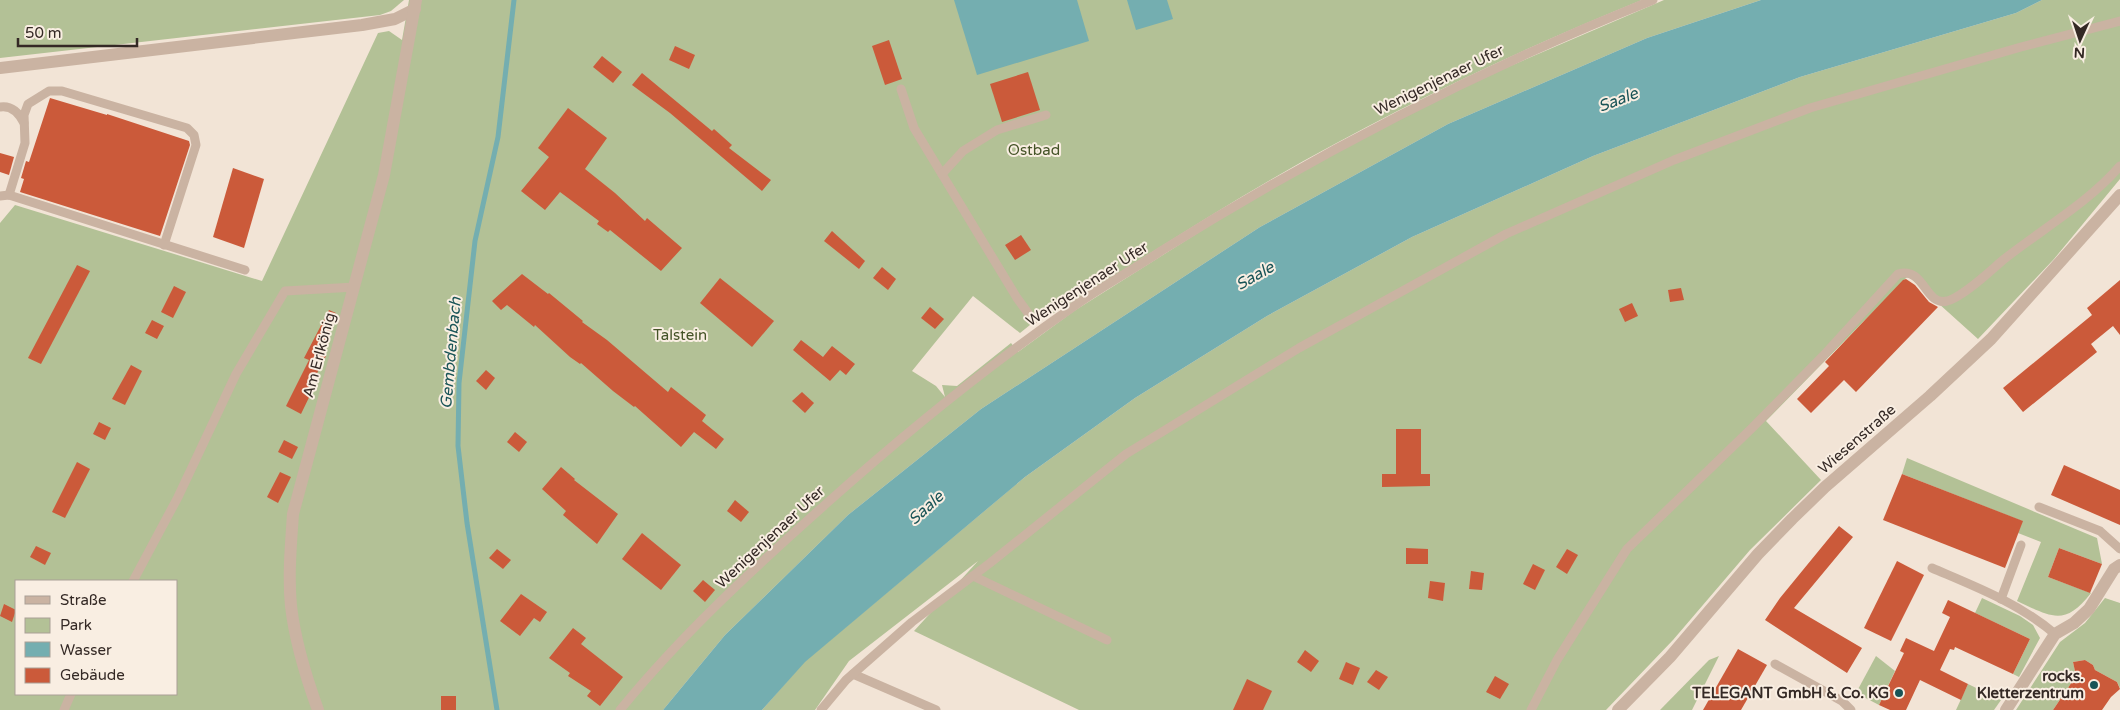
<svg xmlns="http://www.w3.org/2000/svg" width="2120" height="710" font-family="'Varela Round',sans-serif">
<style>
.green{fill:#b3c196;fill-rule:evenodd}
.water{fill:#74aeb0}
.lines{fill:none;stroke-linecap:round;stroke-linejoin:round}
.stream{stroke:#74aeb0;stroke-width:5}
.building{fill:#cb5a3a}
.service{stroke:#cab3a2;stroke-width:9}
.minor{stroke:#cab3a2;stroke-width:12}
.tertiary{stroke:#cab3a2;stroke-width:12}
.poi-dot{fill:#195457;stroke:#f9eee2;stroke-width:2}
.labels{text-anchor:middle;dominant-baseline:central;stroke-width:4;stroke-linejoin:round;paint-order:stroke}
.street-label{font-size:15px;fill:#342925;stroke:#f9eee2}
.park-label{font-size:15px;fill:#445327;stroke:#f9eee2}
.poi-label{font-size:15px;font-weight:bold;fill:#342925;stroke:#f9eee2;text-anchor:end}
.water-label{font-size:16px;font-style:italic;fill:#195457;stroke:#f9eee2}
</style>
<rect width="100%" height="100%" fill="#f2e4d6"/>
<g class="green">
<path d="M0,0H404L391,11L380,15L0,58Z"/>
<path d="M409,0H1642C1515,52 1391,110 1272,179C1203,219 1137,262 1069,304L1052,314L1038,312L1030,325L1020,333L973,296L912,371L936,386L945,397L942,385L957,386L1011,343L1018,352L1074,311L1212,224L1324,158L1473,82L1664,0H1761L1647,38L1448,124L1260,227L981,409L848,515L725,635L663,710H0V223L15,205L262,281L378,33L389,31L402,40ZM16,581H176V694H16Z"/>
<path d="M2042,0H2120V179L2054,259L1978,339L1908,276L1766,421L1821,480L1750,550L1673,640L1606,710H1079L914,631L978,561L849,661L815,710H762L804,662L1025,477L1135,398L1267,316L1412,237L1593,156L1800,77L2016,13Z"/>
<path d="M1907,458L2097,538L2102,564L2059,548L2048,577L2091,593C2065,627 2051,617 2017,601L2041,542L2018,533L2022,521L1902,474Z"/>
<path d="M1982,598L2020,616L2033,625L2040,638L2019,677L2013,674L2030,639L1975,613Z"/>
<path d="M2105,598L2120,603V688L2117,682L2095,670L2093,665L2085,660L2073,662L2076,676L2053,710H2016L2060,642L2085,623Z"/>
<path d="M1719,656L1692,710H1660L1709,660Z"/>
<path d="M1876,656L1895,671L1879,705L1856,693Z"/>
<path d="M1968,684L2001,700L1994,710H1956Z"/>
</g>
<g class="water">
<path d="M954,0H1077L1089,41L977,75Z"/>
<path d="M1127,0H1167L1173,19L1136,30Z"/>
<path d="M1761,0H2042L2016,13L1800,77L1593,156L1412,237L1267,316L1135,398L1025,477L805,662L762,710H663L725,635L848,515L981,409L1260,227L1448,124L1647,38Z"/>
</g>
<g class="lines">
<path class="stream" d="M497,710L467,523L458,446L459,383L475,241L498,137L514,0"/>
</g>
<g class="building">
<path d="M889,40L902,79L885,85L872,46Z"/>
<path d="M675,46L695,55L689,69L669,60Z"/>
<path d="M602,56L622,72L613,83L593,67Z"/>
<path d="M1028,72L1040,110L1002,122L990,84Z"/>
<path d="M642,73L712,131L714,129L732,145L729,148L771,180L762,191L670,113L632,85Z"/>
<path d="M50,98L107,115V114L189,141L190,145L160,236L20,192L24,179L21,178L26,161L29,162Z"/>
<path d="M568,108L607,138L585,169L615,193L645,221L647,218L682,248L661,271L610,230L608,232L597,224L599,221L560,192L545,210L521,191L549,157L538,148Z"/>
<path d="M0,153L14,157L9,175L0,172Z"/>
<path d="M233,168L264,179L244,248L213,237Z"/>
<path d="M832,231L865,261L859,269L824,241Z"/>
<path d="M1021,235L1031,250L1015,260L1005,245Z"/>
<path d="M77,265L90,271L41,364L28,358Z"/>
<path d="M882,267L896,279L888,290L873,278Z"/>
<path d="M522,274L548,294L549,293L583,321L582,322L607,340L668,392L671,387L706,415L702,421L724,439L716,449L694,432L681,447L635,406L634,407L613,391L581,363L580,364L570,357L535,325L534,327L507,305L501,310L492,301Z"/>
<path d="M720,278L774,321L752,347L700,303Z"/>
<path d="M1906,279L1915,285L1929,302L1938,307L1856,392L1844,380L1811,413L1797,399L1829,366L1825,362L1903,280Z"/>
<path d="M2120,280V335L2113,326L2091,344L2097,352L2023,412L2003,388L2092,315L2087,308Z"/>
<path d="M174,286L186,292L173,318L161,312Z"/>
<path d="M1681,288L1684,300L1670,302L1668,290Z"/>
<path d="M1632,303L1638,316L1625,322L1619,309Z"/>
<path d="M930,307L944,319L935,329L921,318Z"/>
<path d="M329,310L336,313L322,354L326,356L314,379L317,381L301,414L286,406L309,360L304,358Z"/>
<path d="M152,320L164,326L157,339L145,333Z"/>
<path d="M801,340L823,357L832,346L855,364L846,375L840,370L830,381L793,350Z"/>
<path d="M131,365L142,371L125,405L112,399Z"/>
<path d="M486,370L495,378L486,390L476,381Z"/>
<path d="M802,392L814,403L805,413L792,401Z"/>
<path d="M99,422L111,428L105,440L93,434Z"/>
<path d="M1396,429H1421V474H1430V486L1382,487V474H1396Z"/>
<path d="M515,432L527,442L519,452L507,442Z"/>
<path d="M284,440L298,447L292,459L278,452Z"/>
<path d="M77,462L90,469L65,518L52,512Z"/>
<path d="M2064,465L2120,490V525L2051,495Z"/>
<path d="M561,467L575,479L574,480L618,514L597,544L563,515L566,511L542,489Z"/>
<path d="M280,472L291,477L278,503L267,497Z"/>
<path d="M1902,474L2023,521L2005,568L1883,520Z"/>
<path d="M735,500L749,512L741,522L727,511Z"/>
<path d="M1839,526L1853,537L1794,608L1862,648L1847,673L1765,620L1780,598Z"/>
<path d="M642,533L681,565L661,590L622,559Z"/>
<path d="M36,546L51,553L45,565L30,557Z"/>
<path d="M1406,548L1428,549V564H1406Z"/>
<path d="M2059,548L2102,564L2090,593L2048,577Z"/>
<path d="M497,549L511,560L503,569L489,558Z"/>
<path d="M1567,549L1578,555L1567,574L1556,567Z"/>
<path d="M1897,561L1924,575L1891,641L1864,628Z"/>
<path d="M1533,564L1545,570L1535,590L1523,584Z"/>
<path d="M1471,571L1484,573L1482,590L1469,589Z"/>
<path d="M703,580L715,590L705,602L693,591Z"/>
<path d="M1430,581L1445,583L1443,601L1428,598Z"/>
<path d="M521,594L547,612L540,622L534,618L520,636L500,621Z"/>
<path d="M1948,600L2030,639L2013,674L1955,647L1954,650L1950,649L1940,670L1968,684L1961,700L1920,680L1906,710H1890L1879,705L1904,653L1900,651L1906,638L1934,651L1950,617L1942,613Z"/>
<path d="M4,604L16,610L12,622L0,616Z"/>
<path d="M573,628L586,638L581,644L623,677L600,706L587,696L591,691L568,676L570,673L549,658Z"/>
<path d="M1738,649L1767,665L1741,710H1703Z"/>
<path d="M1305,650L1319,661L1311,672L1297,662Z"/>
<path d="M2085,660L2093,665L2095,670L2117,682L2120,689L2111,697L2102,710H2053L2076,676L2073,662Z"/>
<path d="M1346,662L1360,668L1353,685L1339,679Z"/>
<path d="M1376,670L1388,677L1379,690L1367,682Z"/>
<path d="M1495,676L1509,684L1500,699L1486,692Z"/>
<path d="M1247,679L1272,691L1263,710H1233Z"/>
<rect x="441" y="696" width="15" height="14"/>
</g>
<g class="lines">
<g class="service">
<path d="M901,89L914,128L1017,298L1033,320"/>
<path d="M0,107C12,105 19,113 24,123"/>
<path d="M942,174L963,151L997,130L1046,115"/>
<path d="M9,195L25,143L24,115L28,104L49,91H62L187,128L194,135L196,145L164,245"/>
<path d="M0,196L9,195L245,270"/>
<path d="M2039,507L2100,531L2120,549"/>
<path d="M1932,568C1974,586 2019,603 2055,634"/>
<path d="M973,576L1107,640"/>
<path d="M133,581L178,497L236,374L285,291L355,287"/>
<path d="M2001,599L2021,545"/>
<path d="M1775,664L1842,701L1851,710"/>
<path d="M853,674L936,710"/>
<path d="M64,710L71,694"/>
<path d="M620,710C682,634 754,568 827,503C904,434 985,368 1070,309C1099,288 1131,271 1161,251C1319,152 1480,69 1653,0"/>
<path d="M821,710L846,680L912,622L990,563L1126,454L1299,348L1506,234L1674,160L1810,108L2021,47L2120,21"/>
<path d="M1531,710L1557,660L1627,549L1752,428L1823,356L1898,274C1925,266 1924,306 1947,301C1963,297 1990,271 2003,260C2042,229 2087,204 2120,166"/>
</g>
<g class="minor">
<path d="M0,68L362,25L395,19L415,9"/>
<path d="M318,710C306,677 295,641 291,606C288,575 291,544 293,514L384,175L416,0"/>
<path d="M2006,710L2055,634L2074,623L2089,609L2114,569L2120,565"/>
</g>
<path class="tertiary" d="M1618,710L1670,657L1758,554L1792,519L1825,487L1930,396L1991,339L2120,195"/>
</g>
<g class="poi-dot">
<circle cx="2094" cy="685" r="5"/>
<circle cx="1899" cy="693" r="5"/>
</g>
<g class="labels">
<g class="street-label">
<text transform="translate(1439 80) rotate(-26)">Wenigenjenaer Ufer</text>
<text transform="translate(1087 284) rotate(-33)">Wenigenjenaer Ufer</text>
<text transform="translate(319 355) rotate(-75)">Am Erlkönig</text>
<text transform="translate(1857 439) rotate(-41)">Wiesenstraße</text>
<text transform="translate(770 537) rotate(-43)">Wenigenjenaer Ufer</text>
</g>
<g class="park-label">
<text x="1034" y="150">Ostbad</text>
<text x="680" y="335">Talstein</text>
</g>
<g class="poi-label">
<text x="2084" y="676">rocks.<tspan x="2084" dy="17">Kletterzentrum</tspan></text>
<text x="1889" y="693">TELEGANT GmbH &amp; Co. KG</text>
</g>
<g class="water-label">
<text transform="translate(1618 100) rotate(-21)">Saale</text>
<text transform="translate(1255 276) rotate(-30)">Saale</text>
<text transform="translate(451 353) rotate(-85)">Gembdenbach</text>
<text transform="translate(926 508) rotate(-42)">Saale</text>
</g>
</g>
<rect x="15" y="580" width="162" height="115" fill="#f9eee2" stroke="#aa9f96"/>
<rect x="25" y="596" width="25" height="8" fill="#cab3a2" stroke="#aa9f96"/>
<text x="60" y="605" font-size="15" fill="#342925">Straße</text>
<rect x="25" y="618" width="25" height="15" fill="#b3c196" stroke="#aa9f96"/>
<text x="60" y="630" font-size="15" fill="#342925">Park</text>
<rect x="25" y="642" width="25" height="15" fill="#74aeb0" stroke="#aa9f96"/>
<text x="60" y="655" font-size="15" fill="#342925">Wasser</text>
<rect x="25" y="668" width="25" height="15" fill="#cb5a3a" stroke="#aa9f96"/>
<text x="60" y="680" font-size="15" fill="#342925">Gebäude</text>
<g transform="translate(2080 40) rotate(183)" stroke="#f9eee2" stroke-width="4" paint-order="stroke">
<path d="M0-4L9 19L0 12L-9 19Z" fill="#342925"/>
<text y="-8" font-size="14" font-weight="bold" text-anchor="middle" fill="#342925">N</text>
</g>
<path d="M18 38v8h119v-8" fill="none" stroke="#342925" stroke-width="2.5"/>
<text x="25" y="38" font-size="15" fill="#342925" stroke="#f9eee2" stroke-width="4" paint-order="stroke">50 m</text>
</svg>
